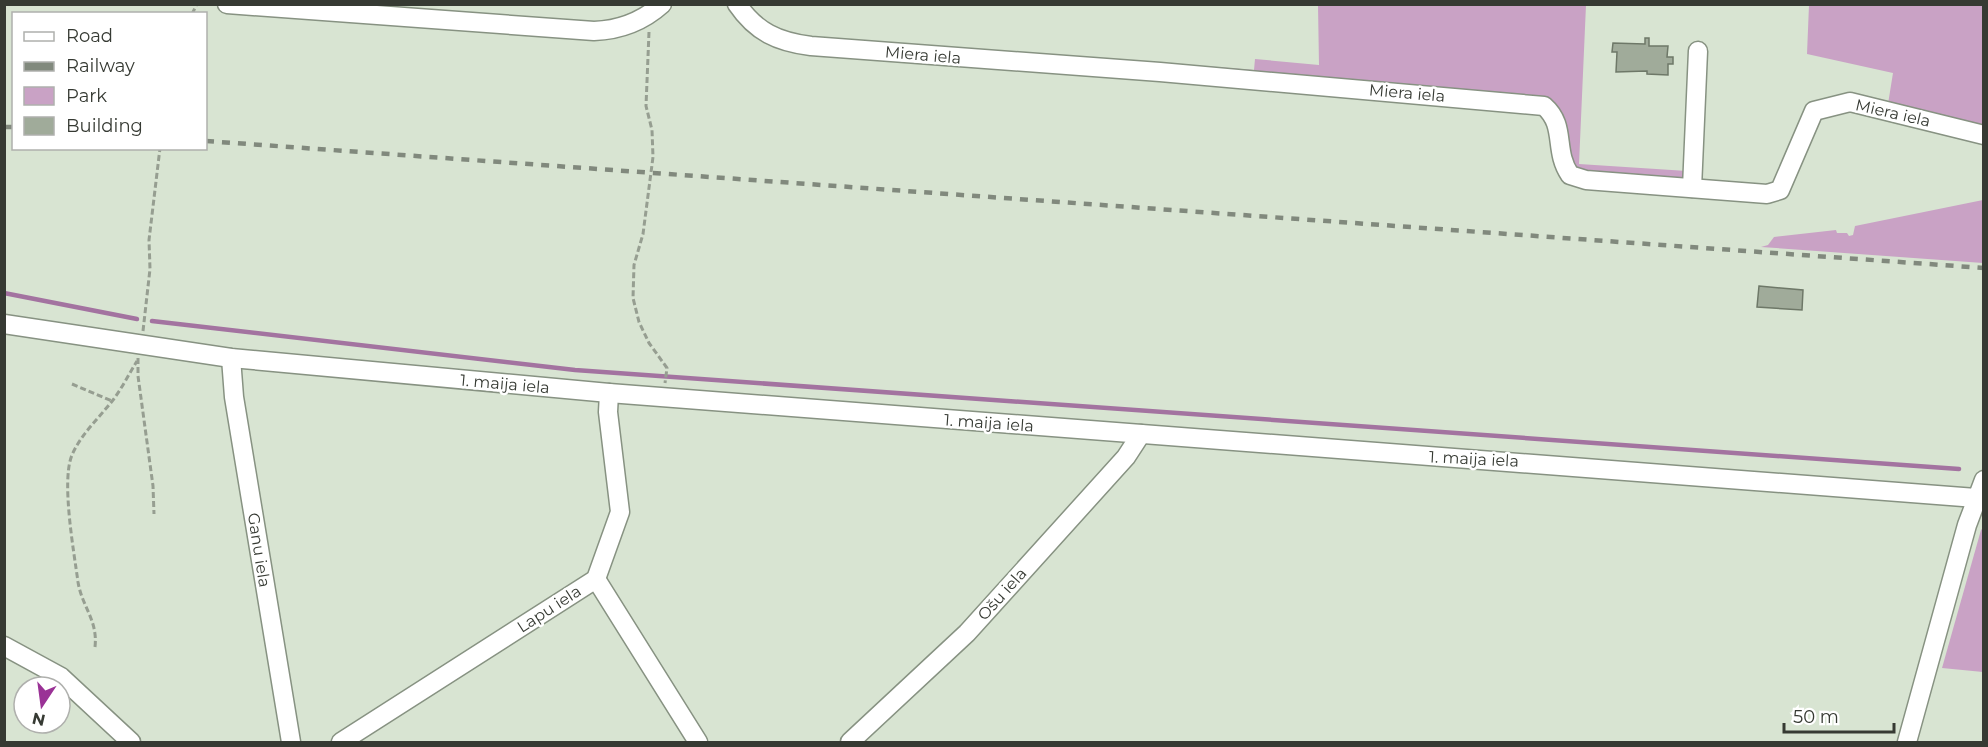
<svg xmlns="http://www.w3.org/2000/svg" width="1988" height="747" font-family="Montserrat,sans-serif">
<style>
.green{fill:#c9a2c5}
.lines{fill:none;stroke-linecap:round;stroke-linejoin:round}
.stream{stroke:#a373a0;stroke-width:4.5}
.building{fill:#a0ab9a;stroke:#6e7868;stroke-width:1.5}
.minor-casing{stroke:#879282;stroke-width:21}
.path{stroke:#969e91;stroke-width:3;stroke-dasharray:6 3;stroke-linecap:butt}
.minor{stroke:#fff;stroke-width:18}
.rail{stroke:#81897d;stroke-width:4.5;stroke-dasharray:8 8;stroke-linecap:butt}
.labels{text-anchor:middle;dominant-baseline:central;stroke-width:5;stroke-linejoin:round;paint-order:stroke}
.street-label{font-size:16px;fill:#363a33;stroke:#fff}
</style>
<rect width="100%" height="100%" fill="#d8e4d2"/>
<g class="green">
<path d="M1318,5H1586L1579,164L1687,171L1681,180L1675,182L1573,170L1560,115L1167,66L1166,63L1254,70L1255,59L1319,65Z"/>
<path d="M1809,5H1983V130L1888,104L1893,73L1807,54Z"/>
<path d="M1983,200V263L1761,247L1768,245L1774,237L1836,230L1837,233H1847L1849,236L1853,235L1855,226Z"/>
<path d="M1983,528V672L1942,668L1981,530Z"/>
</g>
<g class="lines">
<g class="stream">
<path d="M4,293L137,319"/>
<path d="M152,321L575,370L1959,469"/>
</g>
</g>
<g class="building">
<path d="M1645,38H1649V46H1668L1667,57H1673V64H1668V75L1647,74V71L1616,72L1617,52H1612L1613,43L1645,44Z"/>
<path d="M1759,286L1803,290L1802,310L1757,307Z"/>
</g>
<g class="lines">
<g class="minor-casing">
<g id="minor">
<path d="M227,4L594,31C620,30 642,22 662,4"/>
<path d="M737,4C756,32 778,42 811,46L1160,72L1544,106C1567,126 1553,150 1570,175L1586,180L1767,194L1780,190L1814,111L1850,102L1984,135"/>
<path d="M1692,188L1698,51"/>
<path d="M4,324L231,358L609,393L1976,498L1984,502"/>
<path d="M231,358L234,397L291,742"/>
<path d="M596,579L698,742"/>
<path d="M4,646L61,677L131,742"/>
<path d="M341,742L596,579L620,512L608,412L609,393"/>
<path d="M850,742L967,633L1126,457L1141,434"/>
<path d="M1907,742L1967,525L1984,480"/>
</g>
</g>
<g class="path">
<path d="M192,14L197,4"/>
<path d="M649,32L646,106L652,130L653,157L643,234L634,265L633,298L639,322L649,343L667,368L665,383"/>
<path d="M143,331L150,269L149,240L160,148"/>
<path d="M138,358V376L153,486L154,514"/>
<path d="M72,384L112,401"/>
<path d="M95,647C98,620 82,607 78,582C74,552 61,481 72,455C81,434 99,418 113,400C122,388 129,374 137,361"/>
</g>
<use href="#minor" class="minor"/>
<g class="rail">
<path d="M4,127H14"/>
<path d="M206,141L1984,268"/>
</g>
</g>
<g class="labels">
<g class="street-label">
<text transform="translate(923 55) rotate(5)">Miera iela</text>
<text transform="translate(1407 93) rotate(5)">Miera iela</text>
<text transform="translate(1893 113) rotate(13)">Miera iela</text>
<text transform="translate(505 384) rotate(5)">1. maija iela</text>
<text transform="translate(989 423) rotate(4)">1. maija iela</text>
<text transform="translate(1474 459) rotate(3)">1. maija iela</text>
<text transform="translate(259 550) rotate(81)">Ganu iela</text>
<text transform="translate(1002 594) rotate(-48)">Ošu iela</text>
<text transform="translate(549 609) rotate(-33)">Lapu iela</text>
</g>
</g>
<rect width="1988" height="747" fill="none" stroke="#363a33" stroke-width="12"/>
<rect x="12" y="12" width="195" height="138" fill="#ffffff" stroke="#afb0ad" stroke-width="1.5"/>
<rect x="24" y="32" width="30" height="9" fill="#ffffff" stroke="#afb0ad" stroke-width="1.5"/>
<text x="66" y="42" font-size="18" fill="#363a33">Road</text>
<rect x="24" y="62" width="30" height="9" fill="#81897d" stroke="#afb0ad" stroke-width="1.5"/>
<text x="66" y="72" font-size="18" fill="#363a33">Railway</text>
<rect x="24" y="87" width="30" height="18" fill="#c9a2c5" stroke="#afb0ad" stroke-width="1.5"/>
<text x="66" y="102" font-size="18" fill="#363a33">Park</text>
<rect x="24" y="117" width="30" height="18" fill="#a0ab9a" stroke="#afb0ad" stroke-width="1.5"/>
<text x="66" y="132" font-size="18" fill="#363a33">Building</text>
<g transform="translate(42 705) rotate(193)"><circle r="28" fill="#ffffff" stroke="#afb0ad" stroke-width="1.5"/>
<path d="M0-4.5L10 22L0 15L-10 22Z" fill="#9a3296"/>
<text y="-9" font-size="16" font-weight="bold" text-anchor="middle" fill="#363a33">N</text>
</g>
<path d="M1784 723v9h110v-9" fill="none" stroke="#363a33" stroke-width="3"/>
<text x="1793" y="723" font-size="18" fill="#363a33" stroke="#ffffff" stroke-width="4.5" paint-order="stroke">50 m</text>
</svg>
